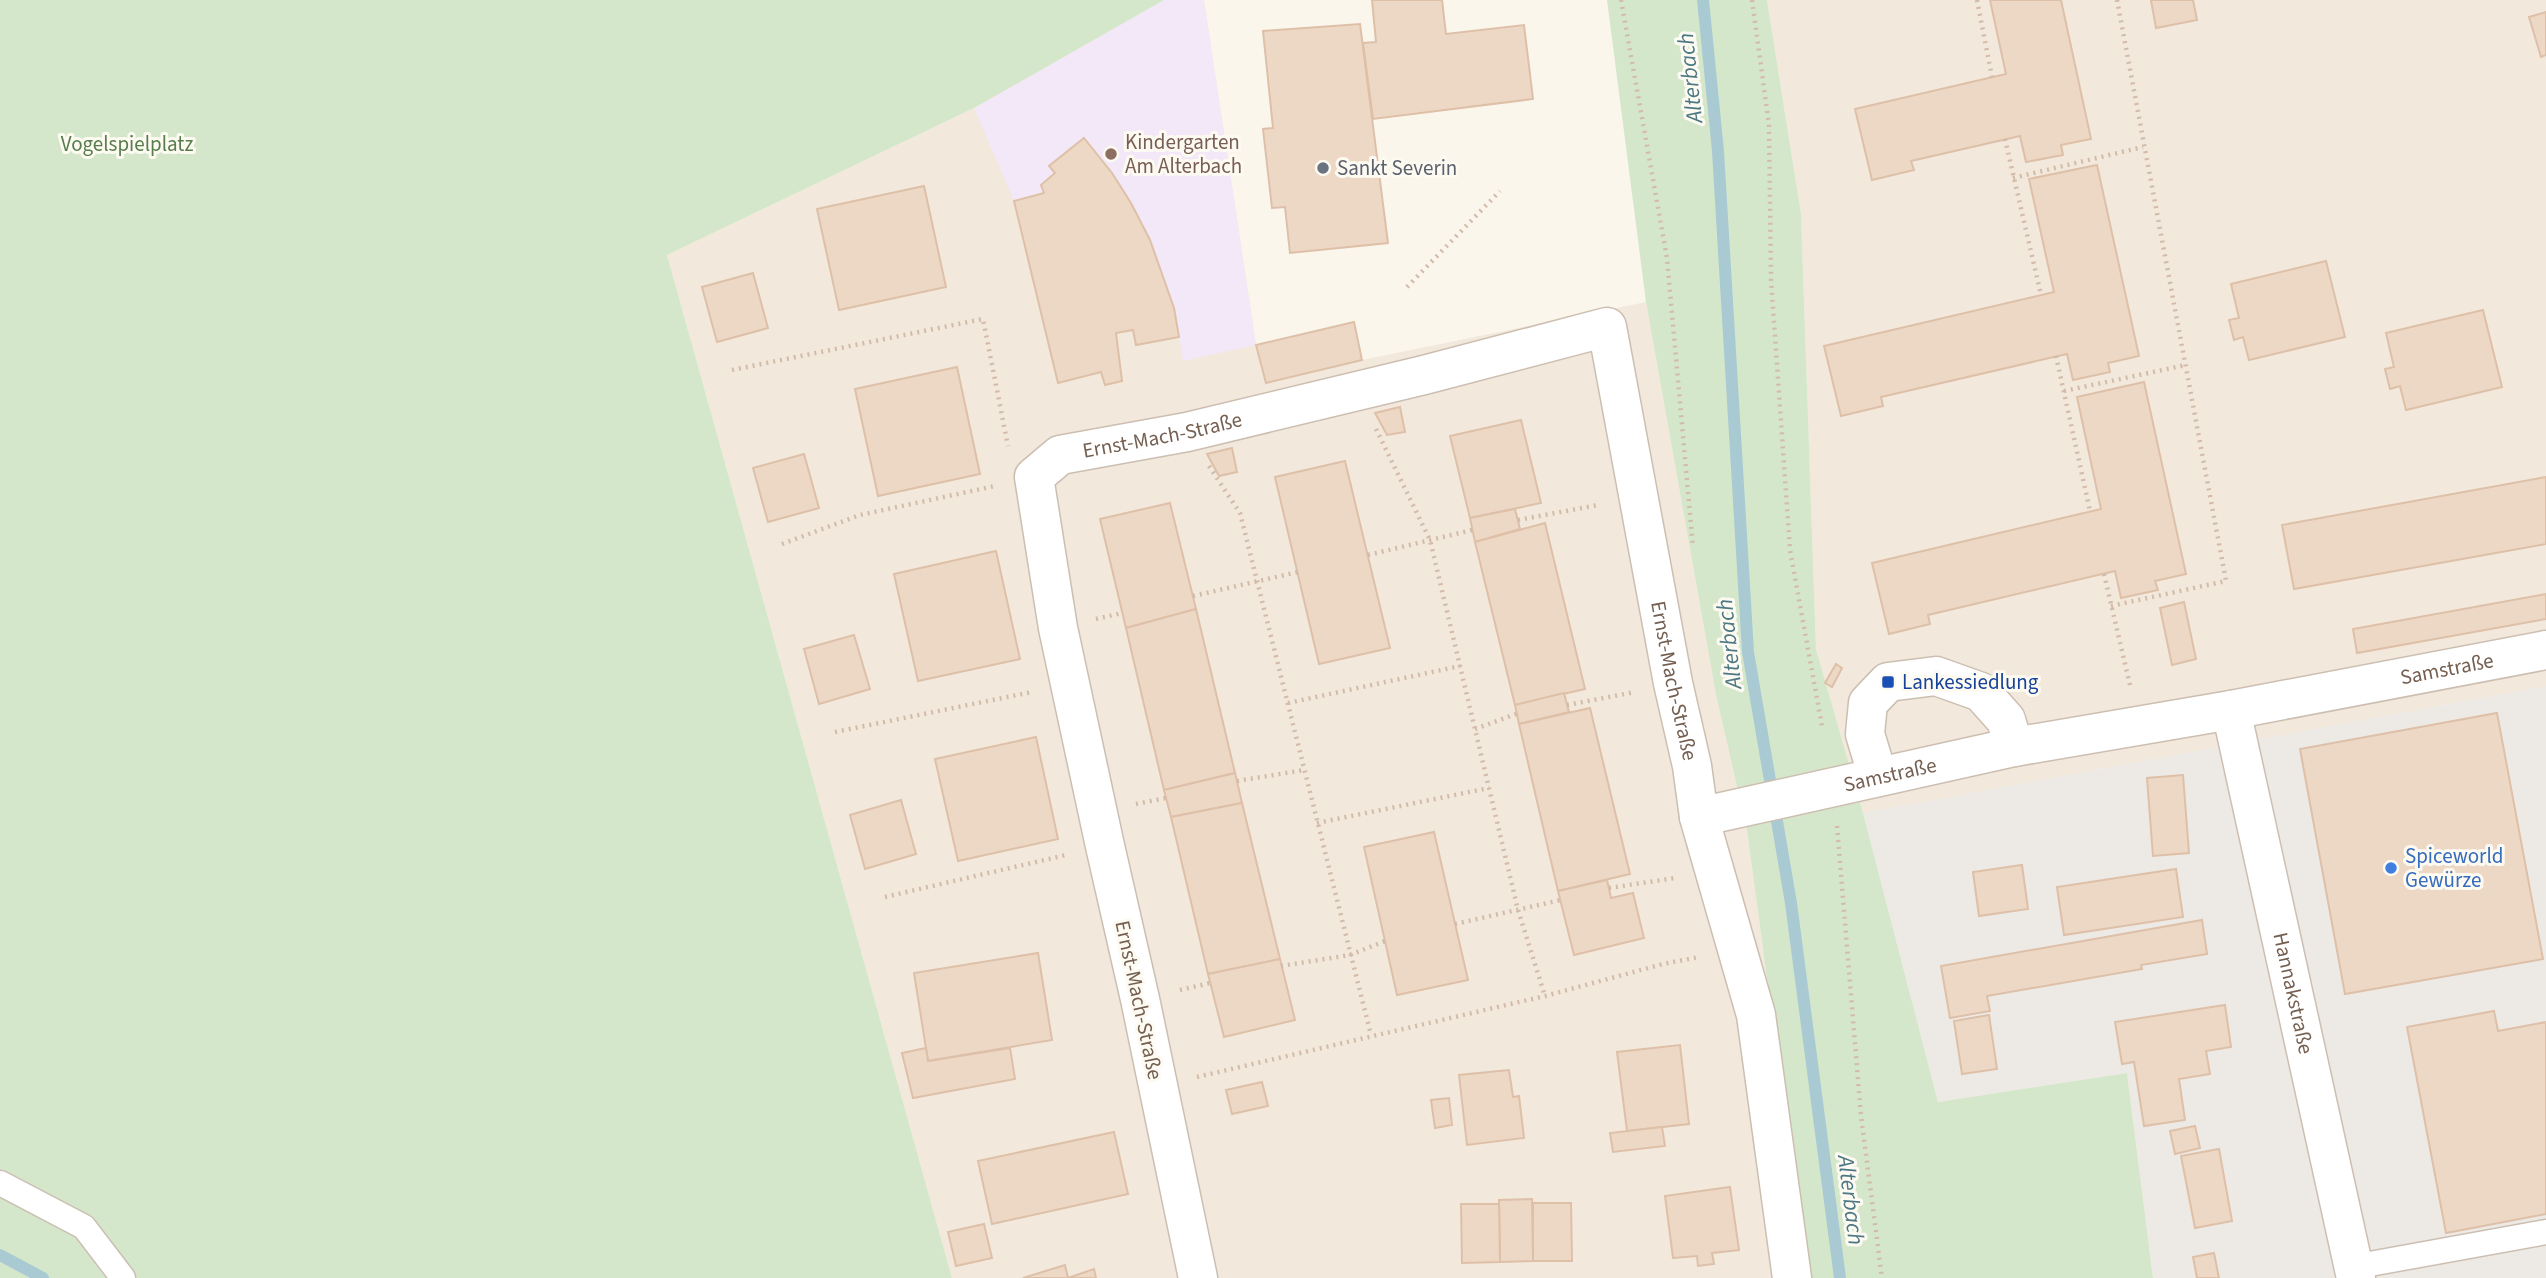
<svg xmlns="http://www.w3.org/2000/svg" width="2546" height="1278" font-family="'Source Sans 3',sans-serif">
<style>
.residential{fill:#f2e8db}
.industrial{fill:#ede9e4}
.education{fill:#f3e8f7}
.green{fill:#d5e7cb}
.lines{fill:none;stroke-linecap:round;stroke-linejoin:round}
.stream{stroke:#a9cad3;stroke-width:12}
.building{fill:#edd8c6;stroke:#dec0a8;stroke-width:2}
.service-casing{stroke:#ccbfb2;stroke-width:27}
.minor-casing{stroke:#ccbfb2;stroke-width:41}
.path{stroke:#d2bba9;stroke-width:4.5;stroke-dasharray:2 5;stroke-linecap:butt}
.service{stroke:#fff;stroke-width:24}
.minor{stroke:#fff;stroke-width:38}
.education-dot{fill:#8d6e63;stroke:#fdfaf2;stroke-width:2.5}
.worship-dot{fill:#6b7280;stroke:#fdfaf2;stroke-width:2.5}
.transit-dot{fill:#1a4fb4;stroke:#fdfaf2;stroke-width:2.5}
.shop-dot{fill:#3f7fe0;stroke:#fdfaf2;stroke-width:2.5}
.labels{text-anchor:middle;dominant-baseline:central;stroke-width:6;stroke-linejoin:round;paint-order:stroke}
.education-label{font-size:21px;fill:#785e54;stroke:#fdfaf2;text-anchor:start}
.park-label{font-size:21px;fill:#587d4d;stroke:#fdfaf2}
.worship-label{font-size:21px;fill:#5b616d;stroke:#fdfaf2;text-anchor:start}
.street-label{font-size:21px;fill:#745f51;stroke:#fdfaf2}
.transit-label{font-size:21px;fill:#164399;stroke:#fdfaf2;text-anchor:start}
.shop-label{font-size:21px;fill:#366cbe;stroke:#fdfaf2;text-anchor:start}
.water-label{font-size:23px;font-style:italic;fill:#4c7884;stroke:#fdfaf2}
</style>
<rect width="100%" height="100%" fill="#fbf6ec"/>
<g class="residential">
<path d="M1164,0H1204L1256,345L1266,383L1362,360L1646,302L1716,695L1747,830L1807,1278H952L667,255L974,108Z"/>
<path d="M1767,0H2546V686L1863,813L1816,649L1801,214Z"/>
</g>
<path class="industrial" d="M2546,686V1278H2153L2127,1073L1938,1102L1863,813Z"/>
<path class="education" d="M1164,0H1204L1256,345L1183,361L1179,337L1136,345L1133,331L1117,333L1122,381L1105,385L1101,372L1058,383L1014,201L974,108Z"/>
<g class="green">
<path d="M0,0H1164L974,108L667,255L952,1278H0Z"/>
<path d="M1607,0H1767L1801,214L1816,649L1863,813L1938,1102L2127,1073L2153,1278H1807L1747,830L1716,695L1646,302Z"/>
</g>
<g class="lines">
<g class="stream">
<path d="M1703,0L1718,151L1748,652L1791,903L1840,1278"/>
<path d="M0,1255L43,1278"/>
</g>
</g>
<g class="building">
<path d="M1372,0H1442L1446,34L1524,25L1533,99L1373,119L1363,43L1376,42Z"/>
<path d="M1990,0H2061L2091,139L2061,145L2063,155L2026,162L2020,136L1911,161L1914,170L1872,180L1855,109L2006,74Z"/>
<path d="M2151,0H2193L2197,20L2156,28Z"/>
<path d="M2546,12V55L2541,57L2529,17Z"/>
<path d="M1360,24L1388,243L1290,253L1285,207L1272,208L1263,129L1273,128L1263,31Z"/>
<path d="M1084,138L1112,173L1131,203L1150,240L1174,308L1179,337L1136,345L1133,330L1116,333L1122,381L1105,385L1101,372L1058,383L1014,201L1044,193L1041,185L1055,173L1049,166Z"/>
<path d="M2097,165L2139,356L2108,363L2110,372L2073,380L2067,354L1881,397L1883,406L1841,416L1824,346L2054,292L2029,179Z"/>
<path d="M924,186L946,287L839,310L817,209Z"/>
<path d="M2326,261L2345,337L2249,360L2243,337L2234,340L2229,320L2239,318L2231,284Z"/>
<path d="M753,273L768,328L717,342L702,287Z"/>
<path d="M2483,310L2502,387L2406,410L2400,386L2390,389L2385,369L2394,367L2386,333Z"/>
<path d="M1354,322L1362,360L1266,383L1256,345Z"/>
<path d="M957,367L980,474L878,496L855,389Z"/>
<path d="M2144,382L2186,574L2155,581L2158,590L2121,598L2115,571L1928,615L1930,624L1889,634L1872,563L2101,509L2077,397Z"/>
<path d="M1400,407L1405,432L1387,435L1375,413Z"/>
<path d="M1521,420L1541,503L1470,518L1450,436Z"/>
<path d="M1232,448L1237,472L1219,476L1207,454Z"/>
<path d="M804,454L819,508L768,522L753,468Z"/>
<path d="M1345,461L1390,648L1319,664L1275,477Z"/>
<path d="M2546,477V544L2294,589L2282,525Z"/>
<path d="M1170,503L1196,609L1126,628L1100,519Z"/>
<path d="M1515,509L1520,529L1475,542L1470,518Z"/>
<path d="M1545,523L1585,689L1515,705L1475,542Z"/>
<path d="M996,551L1020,659L918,681L894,574Z"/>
<path d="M2546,594V619L2357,653L2353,629Z"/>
<path d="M2184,602L2196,659L2172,665L2160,608Z"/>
<path d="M1196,609L1235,773L1164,790L1126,628Z"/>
<path d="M854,635L870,689L819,704L804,649Z"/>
<path d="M1836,664L1842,668L1832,687L1825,683Z"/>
<path d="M1564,693L1569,712L1519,724L1515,705Z"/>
<path d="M1590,708L1630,874L1558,891L1519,724Z"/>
<path d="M2497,713L2543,959L2345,994L2300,749Z"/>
<path d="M1036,737L1058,839L958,861L935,759Z"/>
<path d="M1235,773L1242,803L1171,817L1164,790Z"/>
<path d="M2183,775L2189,853L2153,856L2147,778Z"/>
<path d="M901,800L916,854L865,869L850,815Z"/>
<path d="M1242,803L1280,959L1208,974L1171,817Z"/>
<path d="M1434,832L1468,980L1397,995L1364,847Z"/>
<path d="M2022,865L2028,909L1979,916L1973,872Z"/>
<path d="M2176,869L2183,917L2064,935L2057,887Z"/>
<path d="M1607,880L1611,898L1633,893L1644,938L1574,955L1558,891Z"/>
<path d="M2202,920L2207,954L2141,965L2142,969L1987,996L1990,1011L1950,1018L1941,966Z"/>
<path d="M1038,953L1052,1040L928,1061L914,973Z"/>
<path d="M1280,959L1295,1020L1224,1037L1208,974Z"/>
<path d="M2225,1005L2231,1047L2206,1051L2210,1074L2179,1079L2185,1120L2144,1126L2134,1062L2122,1064L2115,1022Z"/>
<path d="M2494,1011L2498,1031L2546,1022V1214L2446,1233L2407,1027Z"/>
<path d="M1989,1015L1997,1069L1962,1074L1954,1021Z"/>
<path d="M1680,1045L1689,1124L1627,1131L1617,1052Z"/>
<path d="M926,1048L928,1061L1010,1048L1015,1079L913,1098L902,1053Z"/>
<path d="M1509,1070L1513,1097L1519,1096L1524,1138L1467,1145L1459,1075Z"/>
<path d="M1262,1082L1268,1106L1232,1114L1226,1090Z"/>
<path d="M1449,1098L1452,1125L1435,1128L1431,1100Z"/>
<path d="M2195,1126L2200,1148L2175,1154L2170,1131Z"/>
<path d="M1662,1127L1665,1146L1613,1152L1610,1133Z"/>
<path d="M1114,1132L1128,1194L992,1224L978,1161Z"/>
<path d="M2219,1149L2232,1221L2195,1228L2181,1156Z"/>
<path d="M1730,1187L1739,1250L1712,1253L1714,1264L1698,1266L1697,1256L1673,1258L1665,1196Z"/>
<path d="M1532,1199L1533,1261L1500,1262L1499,1200Z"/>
<path d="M1533,1203H1571L1572,1261H1533Z"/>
<path d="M1461,1204H1499L1500,1262L1462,1263Z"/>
<path d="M984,1224L992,1258L956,1266L948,1232Z"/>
<path d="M2214,1253L2219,1278H2197L2193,1257Z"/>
<path d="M1065,1265L1068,1278L1094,1269L1096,1278H1023Z"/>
</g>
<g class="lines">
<g class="service-casing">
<g id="service">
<path d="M0,1183L84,1227L123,1278"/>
<path d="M2353,1267L2546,1232"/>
</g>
</g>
<g class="minor-casing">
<g id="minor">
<path id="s1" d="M2231,710L2356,1278"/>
<path d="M1878,777L1865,734L1868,703L1888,682L1936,676L1981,692L2006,720L2014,747"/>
<path id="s2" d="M1198,1278L1140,999L1105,846L1058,628L1034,477L1060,455L1187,432L1424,375L1607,327L1673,683L1692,766L1699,817"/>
<path id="s3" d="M1792,1278L1756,1015L1699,817L2014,747L2231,710L2546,650"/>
</g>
</g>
<g class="path">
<path d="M1621,0L1667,258L1693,547"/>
<path d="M1752,0L1769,125L1771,279L1790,550L1822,726"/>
<path d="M1977,0L1992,77"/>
<path d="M2005,139L2041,295"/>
<path d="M2013,178L2143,147"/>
<path d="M1407,287L1500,191"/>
<path d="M2056,356L2090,511"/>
<path d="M732,370L983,319L1008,446"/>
<path d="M2064,391L2186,365"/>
<path d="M1376,429L1430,540L1518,910L1545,996"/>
<path d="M1209,466L1240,513L1371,1035"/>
<path d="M1518,520L1598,505"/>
<path d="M782,544L860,515L995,486"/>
<path d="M1368,555L1472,530"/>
<path d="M2104,574L2130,685"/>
<path d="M1193,596L1298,572"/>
<path d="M2111,606L2226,581L2117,0"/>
<path d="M1096,619L1122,613"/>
<path d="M1288,703L1460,666"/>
<path d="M1567,705L1635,692"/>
<path d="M1475,729L1516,714"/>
<path d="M835,732L1032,692"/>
<path d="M1237,781L1304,770"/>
<path d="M1136,804L1166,798"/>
<path d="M1317,823L1489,788"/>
<path d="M1837,826L1861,1116L1882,1278"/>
<path d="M1609,888L1675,878"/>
<path d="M885,897L1066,855"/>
<path d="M1455,924L1561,900"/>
<path d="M1281,966L1350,955L1385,941"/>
<path d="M1180,990L1210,983"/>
<path d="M1197,1077L1545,996L1663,964L1699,957"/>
</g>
<use href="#service" class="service"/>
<use href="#minor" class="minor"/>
</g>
<circle class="education-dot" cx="1111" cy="154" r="7"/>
<circle class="worship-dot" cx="1323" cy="168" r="7"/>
<rect class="transit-dot" x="1881" y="675" width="14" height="14" rx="3.5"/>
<circle class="shop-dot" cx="2391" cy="868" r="7"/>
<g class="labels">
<g class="education-label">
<text x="1125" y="142">Kindergarten<tspan x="1125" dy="24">Am Alterbach</tspan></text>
</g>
<g class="park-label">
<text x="127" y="144">Vogelspielplatz</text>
</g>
<g class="worship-label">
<text x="1337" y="168">Sankt Severin</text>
</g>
<g class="street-label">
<text stroke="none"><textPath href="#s2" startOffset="956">Ernst-Mach-Straße</textPath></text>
<text stroke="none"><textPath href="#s3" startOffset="1234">Samstraße</textPath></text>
<text stroke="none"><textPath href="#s2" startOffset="1774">Ernst-Mach-Straße</textPath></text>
<text stroke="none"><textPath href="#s3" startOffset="667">Samstraße</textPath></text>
<text stroke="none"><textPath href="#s1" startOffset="290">Hannakstraße</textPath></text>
<text transform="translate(1139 1000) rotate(78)">Ernst-Mach-Straße</text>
</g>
<g class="transit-label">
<text x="1902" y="682">Lankessiedlung</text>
</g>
<g class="shop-label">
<text x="2405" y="856">Spiceworld<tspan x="2405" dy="24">Gewürze</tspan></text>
</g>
<g class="water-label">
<text transform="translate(1690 78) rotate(-96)">Alterbach</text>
<text transform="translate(1729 644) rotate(-96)">Alterbach</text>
<text transform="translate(1851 1200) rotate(83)">Alterbach</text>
</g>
</g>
</svg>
